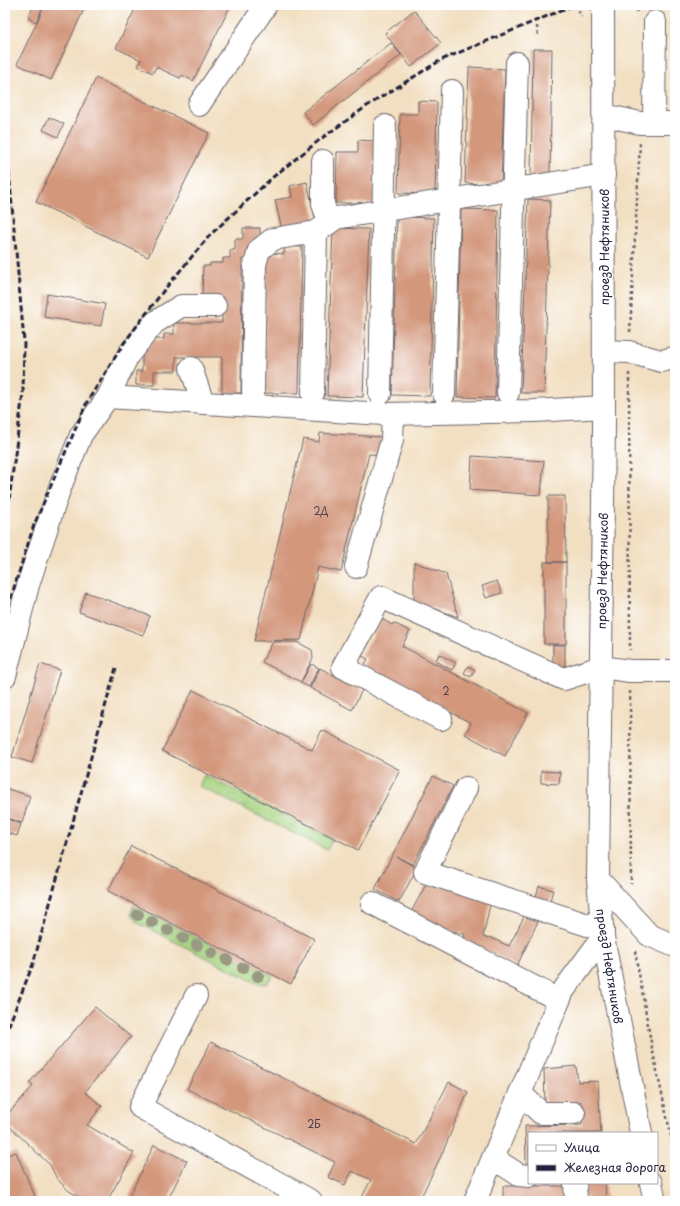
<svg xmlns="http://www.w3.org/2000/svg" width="680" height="1206" font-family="'Playpen Sans',sans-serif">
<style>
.grass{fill:url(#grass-tufts);stroke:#647a5e}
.building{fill:#d3977b}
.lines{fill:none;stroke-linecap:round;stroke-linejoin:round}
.minor-casing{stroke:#6b646a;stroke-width:24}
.path{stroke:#6b646a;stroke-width:2.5;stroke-dasharray:3 3;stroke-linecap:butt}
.minor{stroke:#fff;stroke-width:22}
.rail{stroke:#22223b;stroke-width:3;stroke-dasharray:6 3;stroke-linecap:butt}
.tree{fill:#999984}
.labels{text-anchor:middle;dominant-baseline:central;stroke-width:3;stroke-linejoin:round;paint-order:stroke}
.number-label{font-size:10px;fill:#4e3f4b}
.street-label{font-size:12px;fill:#22223b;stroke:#fff}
</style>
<defs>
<pattern id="grass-tufts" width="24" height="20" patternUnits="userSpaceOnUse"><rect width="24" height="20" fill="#a6d380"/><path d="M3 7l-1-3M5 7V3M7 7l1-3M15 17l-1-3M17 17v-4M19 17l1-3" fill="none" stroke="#8fb570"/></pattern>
</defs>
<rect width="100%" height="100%" fill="#fff"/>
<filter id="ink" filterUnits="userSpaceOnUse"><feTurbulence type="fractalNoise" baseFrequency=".025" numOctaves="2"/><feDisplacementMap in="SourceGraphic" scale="8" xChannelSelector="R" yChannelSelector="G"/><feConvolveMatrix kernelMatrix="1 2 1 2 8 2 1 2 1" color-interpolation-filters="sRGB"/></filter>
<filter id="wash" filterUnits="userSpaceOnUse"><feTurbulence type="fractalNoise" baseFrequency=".012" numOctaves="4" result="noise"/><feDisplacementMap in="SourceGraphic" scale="16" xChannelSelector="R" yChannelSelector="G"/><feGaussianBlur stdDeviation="0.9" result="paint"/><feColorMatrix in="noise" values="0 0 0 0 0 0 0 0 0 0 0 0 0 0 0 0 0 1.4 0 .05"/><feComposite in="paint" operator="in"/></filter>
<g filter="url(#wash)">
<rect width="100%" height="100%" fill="#f2dfc1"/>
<g class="grass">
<path d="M204,775L333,839L327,850L199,786Z"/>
<path d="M133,906L273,976L266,984L256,983L138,923L131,915Z"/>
</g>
<g id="blocks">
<g class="building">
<path d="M34,5L43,6L36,22L28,18Z"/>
<path d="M45,5H86L51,80L17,64Z"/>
<path d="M137,5H231L193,81L182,75L180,78L156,67L153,73L138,66L141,60L116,48Z"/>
<path d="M414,10L441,43L411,67L385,33Z"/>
<path d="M391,43L401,55L313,125L303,112Z"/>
<path d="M533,49H552L550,178H531Z"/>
<path d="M469,67L505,69L501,185L465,183Z"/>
<path d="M96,78L209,133L148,257L36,202Z"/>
<path d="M418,101L437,102L435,194L398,193L400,114H418Z"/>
<path d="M49,117L64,124L58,137L43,130Z"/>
<path d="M358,140L375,141L374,203H336L337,152H358Z"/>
<path d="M307,182L316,223L282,230L275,200L292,197L290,186Z"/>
<path d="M528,199L550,200L544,393H521Z"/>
<path d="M461,209L498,210L495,398L457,397Z"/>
<path d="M397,217L434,218L430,396L392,395Z"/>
<path d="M243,228H260V241H253V248H247V259H242L241,393H222V357H176V371H154V385H136V371H142V347H149V339H164V334H174V323H222V298H202L203,266H210V263H223V258H230V250H235V239H243Z"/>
<path d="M333,228L369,229L363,397L327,396Z"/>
<path d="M285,246L302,247L299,393H264L266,253L284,254Z"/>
<path d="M47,294L105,304L101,326L44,317Z"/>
<path d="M320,433L382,437L381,455L369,454L341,572L318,567L301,640L254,641L303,439L319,442Z"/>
<path d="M472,456L544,461L541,495L470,490Z"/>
<path d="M548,496H565L566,562H548Z"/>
<path d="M414,562L446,574L458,617L414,601Z"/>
<rect x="544" y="562" width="22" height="82"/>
<path d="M497,581L502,593L486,598L482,586Z"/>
<path d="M86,592L150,616L143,635L79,612Z"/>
<path d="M382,619L392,625L393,623L410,631L402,646L528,713L505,756L465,734L471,723L364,666L368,659L362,656Z"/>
<path d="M273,642H297L312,650L313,658L301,682L262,662Z"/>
<rect x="553" y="645" width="12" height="25"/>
<path d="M439,654L456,663L452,670L436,661Z"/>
<path d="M40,664L60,670L32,763L12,757Z"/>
<path d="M311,664L319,668L309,687L301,683Z"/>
<path d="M468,666L475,670L471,677L464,673Z"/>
<path d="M320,668L362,690L352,710L310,688Z"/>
<path d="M193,690L312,750L322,730L400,770L358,850L162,751Z"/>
<path d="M541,771L560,772L559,784L541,783Z"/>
<path d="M433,776L453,786L413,865L397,857L417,868L399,902L375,889Z"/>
<path d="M5,788L30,796L22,823L5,817Z"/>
<path d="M5,818L21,824L17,836L5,832Z"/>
<path d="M131,846L314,939L291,984L108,891Z"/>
<path d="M429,879L491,900L483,937L488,938L489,937L509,946L527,911L540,917L517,966L463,939L465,934L444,929L411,912Z"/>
<path d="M539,886L553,890L549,904L535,900Z"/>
<path d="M95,1007L131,1037L85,1092L102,1106L87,1125L134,1153L107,1201H87L69,1191L57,1179L50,1165L5,1122V1117L33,1086L29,1083Z"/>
<path d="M211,1042L416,1144L449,1082L468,1092L441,1156L419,1201H371L362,1197L371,1180L352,1171L345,1185L328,1177L335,1162L187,1089Z"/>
<path d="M576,1066L578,1082L598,1081L601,1133H529V1163H526L525,1126L582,1125L581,1101L545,1104L544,1069Z"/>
<path d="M154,1145L187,1161L167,1201H127Z"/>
<path d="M16,1152L37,1201H5V1156Z"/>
<path d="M585,1183H605L606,1201H586Z"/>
<rect x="503" y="1186" width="62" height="15"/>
</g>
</g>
</g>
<g filter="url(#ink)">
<use href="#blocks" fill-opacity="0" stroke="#6b646a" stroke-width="1"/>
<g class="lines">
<g class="minor-casing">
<g id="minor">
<path d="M603,5L604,426L598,879L603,937L641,1133"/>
<path d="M199,105L266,5"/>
<path d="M604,115L640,123H675"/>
<path d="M654,123L655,22"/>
<path d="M323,161V204L329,222"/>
<path d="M604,351L629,352L661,361L675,358"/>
<path d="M191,368L203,403"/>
<path d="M253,392L255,265L259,250L273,239L316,232L336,218L604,175"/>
<path d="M313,393L316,232"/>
<path d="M508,393L517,63"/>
<path d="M380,394L385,126"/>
<path d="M444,394L452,91"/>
<path d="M108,397L128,355L154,323L181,306H215"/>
<path d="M356,567L392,440L393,414"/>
<path d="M5,676L28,585L59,490L81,435L108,397L384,414L534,411L604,407"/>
<path d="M441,719L343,667L381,597L564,679L601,667L630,671H675"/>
<path d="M466,788L425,872L603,930"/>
<path d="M598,879L649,935L675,946"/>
<path d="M372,903L559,1000"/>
<path d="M196,996L140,1107L311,1201"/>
<path d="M520,1093L541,1113H574"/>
<path d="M493,1158L519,1175L529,1176"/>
<path d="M575,1183L576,1201"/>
<path d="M651,1183L655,1201"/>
<path d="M475,1201L563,991L603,937"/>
</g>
</g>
<g class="path">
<path d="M576,5L581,17"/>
<path d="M637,5V12"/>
<path d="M537,26L538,37"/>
<path d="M630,332L640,143"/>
<path d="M629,373L630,650"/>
<path d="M630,691L631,884"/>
<path d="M635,951L652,1048L675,1154"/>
</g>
<use href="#minor" class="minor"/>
<g class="rail">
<path d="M5,127L24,341L23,393L5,531"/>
<path d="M5,616L34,525L87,402L124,343L164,290L210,235L273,177L322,138L367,106L441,60L574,5"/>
<path d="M5,1035L33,964L116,668"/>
</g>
</g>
<g class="tree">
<circle cx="138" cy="915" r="6"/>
<circle cx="152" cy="922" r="6"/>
<circle cx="168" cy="930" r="6"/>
<circle cx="183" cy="938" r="6"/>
<circle cx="197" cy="945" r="6"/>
<circle cx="212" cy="953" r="6"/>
<circle cx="227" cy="960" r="6"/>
<circle cx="243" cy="968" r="6"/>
<circle cx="258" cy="976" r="6"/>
</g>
</g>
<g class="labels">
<g class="number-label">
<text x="321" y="510">2Д</text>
<text x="446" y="690">2</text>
<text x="314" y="1123">2Б</text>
</g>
<g class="street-label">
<text transform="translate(604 247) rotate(-90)">проезд Нефтяников</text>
<text transform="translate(602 571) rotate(-89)">проезд Нефтяников</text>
<text transform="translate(610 966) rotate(81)">проезд Нефтяников</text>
</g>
</g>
<rect width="680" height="1206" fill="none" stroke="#fff" stroke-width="20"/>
<rect x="528" y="1132" width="130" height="52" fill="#ffffff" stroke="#a7a7b1"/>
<rect x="536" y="1145" width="20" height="6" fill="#ffffff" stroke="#a7a7b1"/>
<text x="564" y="1152" font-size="12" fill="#22223b">Улица</text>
<rect x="536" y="1165" width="20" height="6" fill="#22223b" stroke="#a7a7b1"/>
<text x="564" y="1172" font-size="12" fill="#22223b">Железная дорога</text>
</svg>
